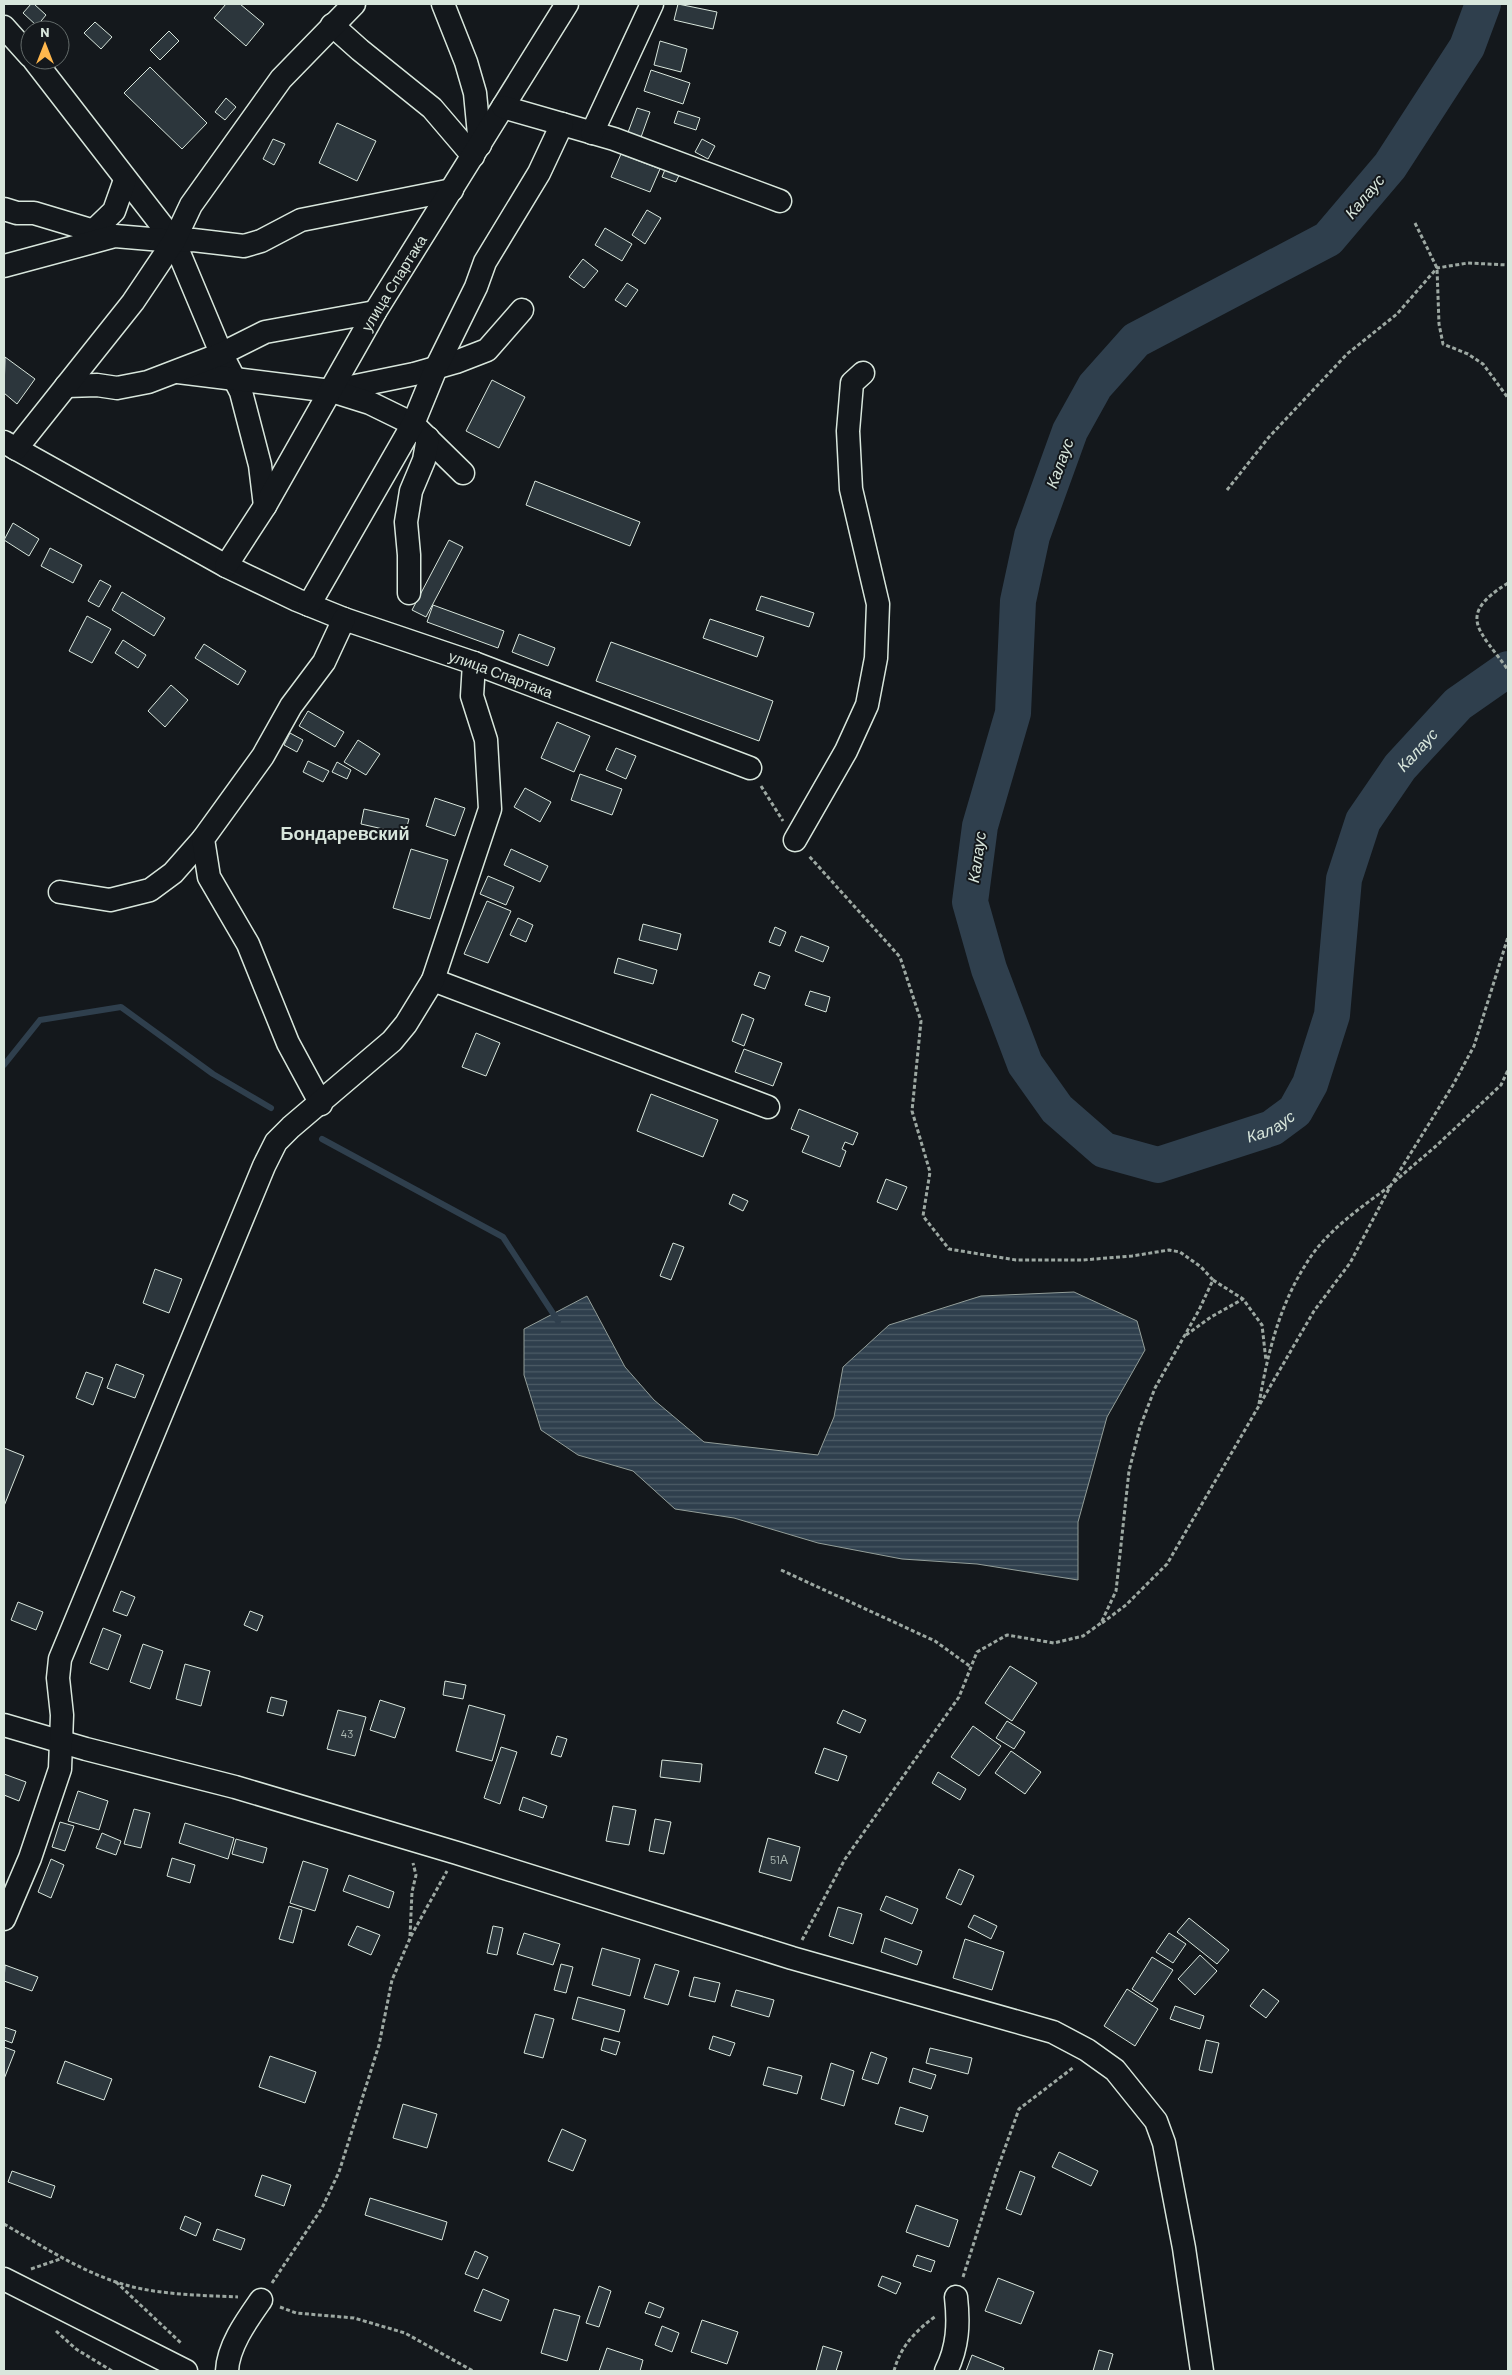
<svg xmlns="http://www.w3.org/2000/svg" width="1512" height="2375" font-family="Barlow,sans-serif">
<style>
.water{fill:url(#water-rules);stroke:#939e99}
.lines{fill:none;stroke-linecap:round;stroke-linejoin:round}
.stream{stroke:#2f3f4d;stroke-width:6}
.river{stroke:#2f3f4d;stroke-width:36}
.building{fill:#2c363c;stroke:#d8e6dc}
.minor-casing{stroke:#d8e6dc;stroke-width:25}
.path{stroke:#9da8a2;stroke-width:3;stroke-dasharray:4 2.5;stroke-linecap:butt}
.minor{stroke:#14181c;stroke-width:22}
.labels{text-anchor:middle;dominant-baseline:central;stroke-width:4;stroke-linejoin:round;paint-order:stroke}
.number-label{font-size:12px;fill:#adbab4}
.street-label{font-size:15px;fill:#d8e6dc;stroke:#14181c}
.water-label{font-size:16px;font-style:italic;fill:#d8e6dc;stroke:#14181c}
.quarter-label{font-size:18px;font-weight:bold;fill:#d8e6dc;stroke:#14181c}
</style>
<defs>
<pattern id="water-rules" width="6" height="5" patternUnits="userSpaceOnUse" patternTransform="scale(1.25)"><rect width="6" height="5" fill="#2f3f4d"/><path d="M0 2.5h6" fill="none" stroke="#4c5b66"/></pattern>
</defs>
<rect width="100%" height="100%" fill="#14181c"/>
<path class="water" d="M1074,1292L1137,1321L1145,1350L1107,1417L1078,1522V1580L977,1564L902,1559L818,1543L734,1518L675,1509L633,1471L578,1455L541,1430L524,1375V1329L587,1296L625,1367L654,1400L704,1442L818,1455L834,1417L843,1367L889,1325L981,1296Z"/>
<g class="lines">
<g class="stream">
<path d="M4,1065L40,1020L121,1007L213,1074L271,1108"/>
<path d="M322,1139L503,1237L558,1321"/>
</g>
<path class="river" id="s1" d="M1483,4L1467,47L1390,166L1328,239L1136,340L1095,386L1070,431L1032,536L1018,601L1013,713L980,826L970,902L989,969L1025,1064L1057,1109L1104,1150L1158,1165L1272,1128L1295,1111L1310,1084L1332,1015L1344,879L1363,821L1400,767L1458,704L1508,669"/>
</g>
<g class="building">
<path d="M31,4H34L46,15L37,26L23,13Z"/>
<path d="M226,4H240L264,24L246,46L214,18Z"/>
<path d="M678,4L717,12L713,29L674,20Z"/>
<path d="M95,22L112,37L101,49L84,33Z"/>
<path d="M169,31L179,41L160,60L150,50Z"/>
<path d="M660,41L687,49L681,72L654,65Z"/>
<path d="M150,67L207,123L182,149L124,93Z"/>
<path d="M651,70L690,83L683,104L644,91Z"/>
<path d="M226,98L236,107L225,120L215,112Z"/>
<path d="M637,108L650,112L640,140L627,135Z"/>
<path d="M678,111L700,118L696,130L674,123Z"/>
<path d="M337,123L376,141L357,181L319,163Z"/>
<path d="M273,139L285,144L274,165L263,159Z"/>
<path d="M702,139L715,146L708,159L695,152Z"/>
<path d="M621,154L660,169L650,192L611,177Z"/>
<path d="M666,167L680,173L676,182L662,177Z"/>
<path d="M647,210L661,218L645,244L632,235Z"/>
<path d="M605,228L632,244L622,261L595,245Z"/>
<path d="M583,259L598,271L584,288L569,277Z"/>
<path d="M627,283L638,290L626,307L615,300Z"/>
<path d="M5,357L35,379L17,404L4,393Z"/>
<path d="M492,380L525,397L499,448L466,431Z"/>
<path d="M535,481L640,522L630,546L526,505Z"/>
<path d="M13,523L39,539L29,556L4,540Z"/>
<path d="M449,540L463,547L426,617L412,610Z"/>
<path d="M50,548L82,565L73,583L41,566Z"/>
<path d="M100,580L111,586L99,607L88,601Z"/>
<path d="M122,592L165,618L154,636L112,610Z"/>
<path d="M761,596L814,613L809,627L756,610Z"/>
<path d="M433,605L504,631L498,648L427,622Z"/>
<path d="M87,616L111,629L92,663L69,651Z"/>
<path d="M710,619L764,637L757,657L703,638Z"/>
<path d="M519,634L555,648L548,666L512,652Z"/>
<path d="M123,640L146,655L138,668L115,653Z"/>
<path d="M611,642L773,701L759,741L596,681Z"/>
<path d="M204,644L246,671L238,685L195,658Z"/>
<path d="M171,685L188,700L165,727L148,711Z"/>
<path d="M308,711L344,732L335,747L299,726Z"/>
<path d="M557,722L590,736L574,772L541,758Z"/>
<path d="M290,733L303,740L297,752L284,745Z"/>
<path d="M358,740L380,754L366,775L344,762Z"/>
<path d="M616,748L636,756L626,779L606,770Z"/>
<path d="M308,761L329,771L323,782L303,772Z"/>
<path d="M337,762L351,770L347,779L332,772Z"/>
<path d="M580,774L622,789L612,815L571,800Z"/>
<path d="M525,788L551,802L540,822L514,807Z"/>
<path d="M435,798L465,808L455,836L426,826Z"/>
<path d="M364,809L409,819L405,834L361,824Z"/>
<path d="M411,849L448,860L430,919L393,908Z"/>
<path d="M511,849L548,866L540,882L504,865Z"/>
<path d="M488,876L514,887L506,905L480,894Z"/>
<path d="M487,901L511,911L488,963L464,954Z"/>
<path d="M518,918L533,925L526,942L510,935Z"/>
<path d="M643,924L681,934L677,950L639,940Z"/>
<path d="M775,927L786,932L780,946L769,942Z"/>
<path d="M801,936L829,947L823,962L795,951Z"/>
<path d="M618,958L657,970L653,984L614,973Z"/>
<path d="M759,972L770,976L765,989L754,985Z"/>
<path d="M810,991L830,997L826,1012L805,1005Z"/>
<path d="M742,1014L754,1019L744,1046L732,1041Z"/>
<path d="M476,1033L500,1043L486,1076L462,1067Z"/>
<path d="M744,1049L782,1063L773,1086L735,1072Z"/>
<path d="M651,1094L718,1120L703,1157L637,1131Z"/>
<path d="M799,1109L858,1133L853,1145L845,1142L842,1149L846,1151L840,1167L802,1152L809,1136L791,1129Z"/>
<path d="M886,1179L907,1187L897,1210L877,1202Z"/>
<path d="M733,1194L748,1201L743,1211L729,1204Z"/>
<path d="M673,1243L684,1247L671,1280L660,1276Z"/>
<path d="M155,1269L182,1279L169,1313L143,1303Z"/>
<path d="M116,1364L144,1375L135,1398L107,1388Z"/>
<path d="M86,1372L103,1378L93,1405L76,1398Z"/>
<path d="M4,1448L24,1456L4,1506Z"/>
<path d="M121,1591L135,1597L127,1616L113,1611Z"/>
<path d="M18,1602L43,1612L36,1630L11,1620Z"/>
<path d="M250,1611L263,1616L257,1631L244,1625Z"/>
<path d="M103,1628L121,1635L108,1670L90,1663Z"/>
<path d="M143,1644L163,1651L150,1689L130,1682Z"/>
<path d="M185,1664L210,1671L201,1706L176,1699Z"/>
<path d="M1010,1666L1037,1683L1012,1721L985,1703Z"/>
<path d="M445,1681L466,1685L463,1699L443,1695Z"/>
<path d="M271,1697L287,1701L283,1716L267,1712Z"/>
<path d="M380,1700L405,1708L395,1738L370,1730Z"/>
<path d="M469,1705L505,1715L492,1761L456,1751Z"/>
<path d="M338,1710L366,1717L355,1756L327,1749Z"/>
<path d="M843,1710L866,1720L860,1733L837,1723Z"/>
<path d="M1007,1721L1025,1732L1014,1749L996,1738Z"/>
<path d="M973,1726L1001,1746L979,1776L951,1757Z"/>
<path d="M557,1736L567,1739L561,1757L551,1754Z"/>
<path d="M501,1747L517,1752L500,1804L484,1798Z"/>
<path d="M824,1748L847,1756L838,1781L815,1773Z"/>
<path d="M1011,1751L1041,1772L1025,1794L995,1773Z"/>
<path d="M662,1760L702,1764L700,1782L660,1777Z"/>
<path d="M938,1772L966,1789L960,1800L932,1783Z"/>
<path d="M4,1774L26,1782L19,1801L4,1795Z"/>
<path d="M78,1791L108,1801L99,1830L68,1821Z"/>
<path d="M523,1797L547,1806L543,1818L519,1810Z"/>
<path d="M613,1806L636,1810L629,1845L606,1841Z"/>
<path d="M134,1809L150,1813L141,1848L124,1844Z"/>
<path d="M655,1819L671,1822L664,1854L649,1851Z"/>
<path d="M60,1822L74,1826L65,1851L52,1847Z"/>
<path d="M185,1823L234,1838L228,1859L179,1843Z"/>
<path d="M102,1833L121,1841L116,1855L96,1848Z"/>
<path d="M768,1838L800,1847L791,1881L759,1872Z"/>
<path d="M236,1839L267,1848L263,1863L232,1854Z"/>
<path d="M172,1858L195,1865L190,1883L167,1876Z"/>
<path d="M51,1859L64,1865L51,1898L38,1892Z"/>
<path d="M303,1861L328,1869L315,1911L290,1903Z"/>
<path d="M959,1869L974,1876L961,1905L946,1898Z"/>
<path d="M349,1875L394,1892L389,1908L343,1891Z"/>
<path d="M886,1896L918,1909L912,1924L880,1910Z"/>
<path d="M289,1906L302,1910L293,1943L279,1939Z"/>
<path d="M838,1907L862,1914L853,1944L829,1936Z"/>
<path d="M974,1915L997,1926L991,1939L968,1927Z"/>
<path d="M1189,1918L1229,1950L1217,1964L1177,1932Z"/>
<path d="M357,1926L380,1935L371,1955L348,1945Z"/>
<path d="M493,1926L503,1928L497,1955L487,1953Z"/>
<path d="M524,1933L560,1944L553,1965L517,1954Z"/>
<path d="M1169,1933L1186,1944L1173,1963L1156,1952Z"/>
<path d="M885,1938L922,1951L917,1965L881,1952Z"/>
<path d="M965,1939L1004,1952L992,1990L953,1978Z"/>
<path d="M602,1948L640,1959L630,1996L592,1985Z"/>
<path d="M1200,1955L1217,1971L1195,1995L1178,1979Z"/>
<path d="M1152,1957L1173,1970L1152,2002L1132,1989Z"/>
<path d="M561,1964L573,1967L566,1993L554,1990Z"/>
<path d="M655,1964L679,1971L668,2005L644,1998Z"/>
<path d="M5,1965L38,1977L32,1991L4,1981Z"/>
<path d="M694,1977L720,1983L715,2002L689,1996Z"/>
<path d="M1127,1989L1158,2009L1135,2046L1104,2026Z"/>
<path d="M1263,1989L1279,2001L1266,2018L1250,2006Z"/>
<path d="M736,1990L774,2000L769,2017L731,2006Z"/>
<path d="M578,1997L625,2010L619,2032L572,2019Z"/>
<path d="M1175,2006L1204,2016L1200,2029L1170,2019Z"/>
<path d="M535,2014L554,2019L543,2058L524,2053Z"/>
<path d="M4,2027L16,2031L12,2043L4,2040Z"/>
<path d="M713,2036L735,2043L730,2056L709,2049Z"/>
<path d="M604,2038L620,2042L616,2055L601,2050Z"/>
<path d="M1206,2040L1219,2043L1212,2073L1199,2070Z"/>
<path d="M4,2047L15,2051L4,2079Z"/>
<path d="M930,2048L972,2058L968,2074L926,2063Z"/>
<path d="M871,2052L887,2058L878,2084L862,2079Z"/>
<path d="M270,2056L316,2072L305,2103L259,2087Z"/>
<path d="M65,2061L112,2079L104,2100L57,2083Z"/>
<path d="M831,2063L854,2071L844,2106L821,2099Z"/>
<path d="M768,2067L802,2076L797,2094L763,2085Z"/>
<path d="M913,2068L936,2075L931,2089L909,2082Z"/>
<path d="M403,2104L437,2114L427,2148L393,2138Z"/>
<path d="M900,2107L928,2116L923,2132L895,2124Z"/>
<path d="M562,2129L586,2140L573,2171L548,2161Z"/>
<path d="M1059,2152L1098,2171L1091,2186L1052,2167Z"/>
<path d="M12,2171L55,2186L51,2198L8,2182Z"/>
<path d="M1020,2171L1035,2177L1021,2215L1006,2209Z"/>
<path d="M262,2175L291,2185L284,2206L255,2196Z"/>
<path d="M370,2198L447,2222L442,2240L365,2215Z"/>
<path d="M916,2205L958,2220L949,2247L906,2232Z"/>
<path d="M185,2216L201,2223L196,2236L180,2229Z"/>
<path d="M217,2229L245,2239L241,2250L213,2240Z"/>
<path d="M475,2251L488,2257L478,2279L465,2274Z"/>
<path d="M917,2255L935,2261L931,2272L913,2266Z"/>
<path d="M882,2276L901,2283L896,2294L878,2286Z"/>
<path d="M998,2278L1034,2292L1021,2324L985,2311Z"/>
<path d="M599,2286L611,2291L599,2327L586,2323Z"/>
<path d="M483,2289L509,2300L501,2321L474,2311Z"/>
<path d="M649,2302L664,2308L660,2318L645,2313Z"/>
<path d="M554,2309L580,2316L567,2361L541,2353Z"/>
<path d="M702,2320L738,2332L727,2364L691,2352Z"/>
<path d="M662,2326L679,2333L672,2352L655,2345Z"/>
<path d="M823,2346L842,2352L836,2371H816Z"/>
<path d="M607,2348L643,2360L640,2371H599Z"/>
<path d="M1099,2350L1113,2354L1108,2371H1093Z"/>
<path d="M972,2355L1004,2368L1003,2371H966Z"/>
</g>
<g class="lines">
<g class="minor-casing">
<g id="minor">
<path d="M443,4L466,62L475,93L480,145"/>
<path d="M332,25L360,50L432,108L473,156"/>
<path d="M4,27L30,56"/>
<path d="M34,60L174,241L221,353L241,392L260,465L265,506"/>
<path d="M562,124L614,139L780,201"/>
<path d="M592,133L652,4"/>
<path d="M4,209L17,213H34L94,231"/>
<path d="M84,240L114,211L125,180"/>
<path d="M4,266L115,236L174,241L193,240L244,246L261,241L301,220L452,190"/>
<path d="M178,372L331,391L414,374L456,362L487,350L522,310"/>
<path d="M66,386L97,385L117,388L148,382L221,354L265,332L375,312"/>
<path d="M335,392L370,403L413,424L463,473"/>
<path id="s2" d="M4,442L226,566L297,600L344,619L474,663L750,768"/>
<path d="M16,449L133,302L174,241L191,205L281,79L354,4"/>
<path id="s3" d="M226,566L265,506L375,312L567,4"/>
<path d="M409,593V555L406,522L411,491L424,460L428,438"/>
<path d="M309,605L413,424L436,368L476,287L485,262L539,173L562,124L503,107"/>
<path d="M795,840L846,751L867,705L876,658L878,604L851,489L848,431L852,383L863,373"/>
<path d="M60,892L110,900L150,890L173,873L203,839"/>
<path d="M433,980L768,1107"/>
<path d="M321,1104L288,1043L248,944L209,877L203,839L263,756L291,706L324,662L344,619"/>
<path d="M4,1725L86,1749L235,1787L457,1853L792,1958L1053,2032L1087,2050L1115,2070L1156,2121L1164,2143L1184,2248L1202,2371"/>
<path d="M4,1919L30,1858L60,1769L62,1715L58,1678L60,1659L264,1166L276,1142L291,1127L392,1041L406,1024L433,980L490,809L486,740L472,696L474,663"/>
<path d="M4,2279L186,2371"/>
<path d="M227,2371C228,2346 247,2320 261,2300"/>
<path d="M946,2371C958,2347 959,2324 956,2297"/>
</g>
</g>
<g class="path">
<path d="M1415,223L1437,268L1439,324L1443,344L1468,354L1483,364L1508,398"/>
<path d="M1227,490L1269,437L1347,354L1397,314L1437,268L1468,263L1508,265"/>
<path d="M1508,583C1455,616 1480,630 1508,670"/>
<path d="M761,786L783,821"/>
<path d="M1394,1182L1436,1146L1501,1085L1508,1070"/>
<path d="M1213,1280L1243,1299L1262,1325L1266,1361"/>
<path d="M1186,1335L1211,1317L1243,1299"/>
<path d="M1259,1404C1267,1356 1279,1306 1306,1264C1325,1232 1360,1208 1390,1186"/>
<path d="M781,1570L935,1641L971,1667"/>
<path d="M1102,1623L1126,1605L1167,1564L1314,1311L1350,1263L1391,1185L1453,1085L1474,1046L1508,937"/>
<path d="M410,1936L412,1892L416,1875L413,1863"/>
<path d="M802,1940L845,1859L959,1697L977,1652L1007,1635L1054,1643L1083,1636L1101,1623L1116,1591L1129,1471L1140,1427L1155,1388L1199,1310L1213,1280L1201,1267L1180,1252L1169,1250L1132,1256L1083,1260H1016L949,1249L923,1216L930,1172L912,1111L921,1021L900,957L809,856"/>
<path d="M4,2224C39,2244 77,2269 116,2282C154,2295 197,2295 238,2297"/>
<path d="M31,2269L63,2258"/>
<path d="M963,2277L997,2170L1019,2109L1074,2067"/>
<path d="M116,2282L181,2343"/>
<path d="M272,2283L322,2208L339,2172L379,2045L392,1980L411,1936L447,1871"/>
<path d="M280,2307L296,2313L354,2318L405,2333L473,2371"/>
<path d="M56,2331L76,2349L112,2371"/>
<path d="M894,2371C900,2347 916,2330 936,2316"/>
</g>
<use href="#minor" class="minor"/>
</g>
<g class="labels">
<g class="number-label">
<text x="347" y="1733">43</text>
<text x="779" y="1859">51А</text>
</g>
<g class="street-label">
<text stroke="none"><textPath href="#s3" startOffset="329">улица Спартака</textPath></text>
<text stroke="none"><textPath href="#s2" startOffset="550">улица Спартака</textPath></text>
</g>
<g class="water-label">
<text transform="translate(1364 196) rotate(-50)">Калаус</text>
<text transform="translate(1059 463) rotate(-70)">Калаус</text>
<text stroke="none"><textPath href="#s1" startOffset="1982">Калаус</textPath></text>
<text transform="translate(976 857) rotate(-82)">Калаус</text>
<text stroke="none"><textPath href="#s1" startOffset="1562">Калаус</textPath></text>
</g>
<g class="quarter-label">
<text x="345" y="833">Бондаревский</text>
</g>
</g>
<rect width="1512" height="2375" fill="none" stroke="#d8e6dc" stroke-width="10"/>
<g transform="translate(45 45)"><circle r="24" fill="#14181c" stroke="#626a69"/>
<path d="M0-4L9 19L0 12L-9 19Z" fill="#ffb74d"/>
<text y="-8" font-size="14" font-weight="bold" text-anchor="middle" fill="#d8e6dc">N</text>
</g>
</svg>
